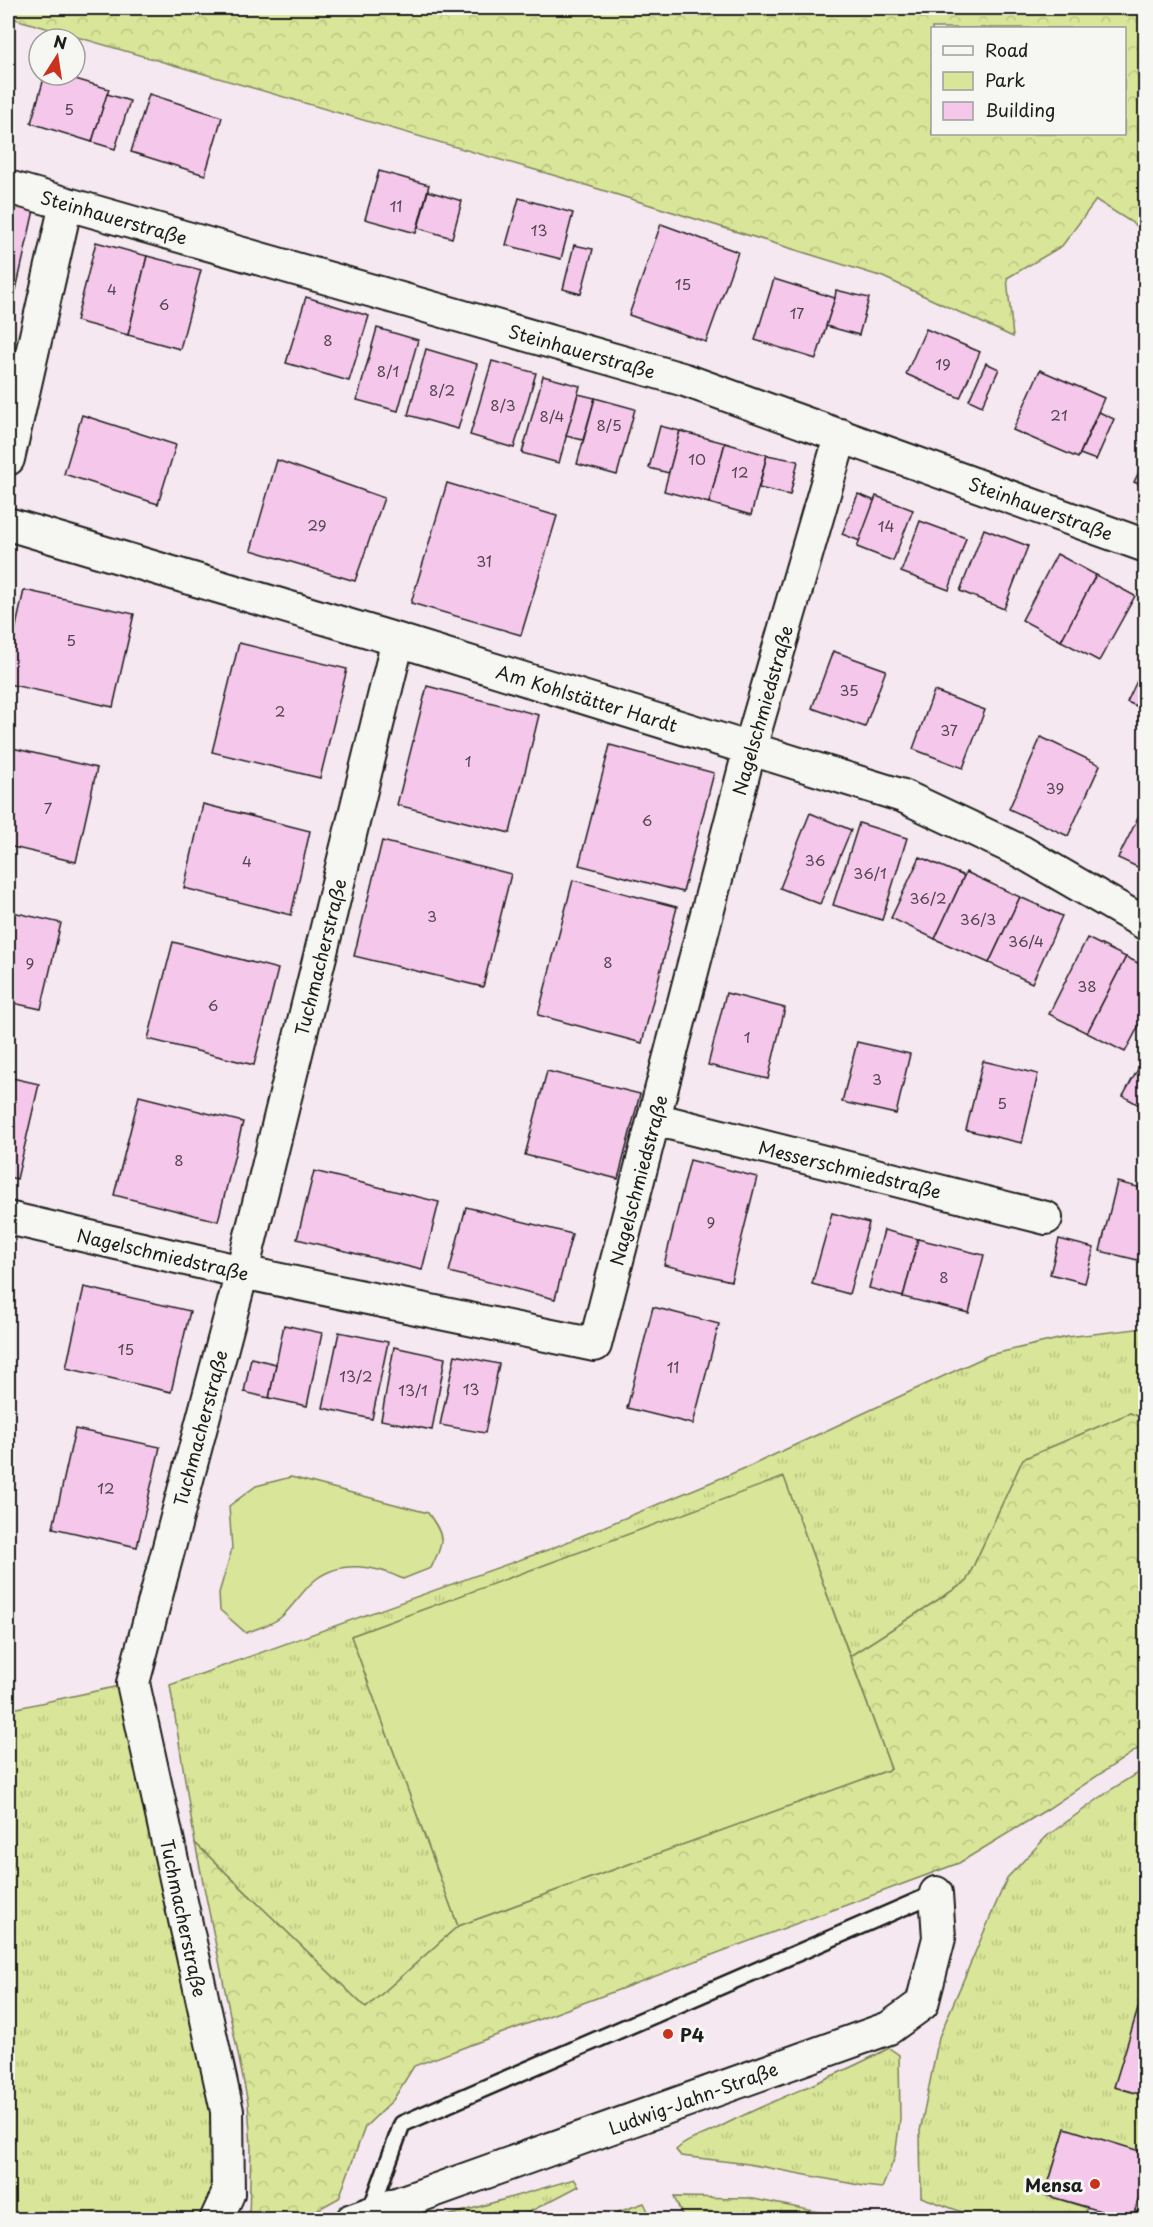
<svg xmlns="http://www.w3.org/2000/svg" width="1153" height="2227" font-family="'Playpen Sans',sans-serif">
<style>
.grass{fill:url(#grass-tufts);stroke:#7a805a;stroke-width:1.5}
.forest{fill:url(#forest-crowns);stroke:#7a805a;stroke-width:1.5;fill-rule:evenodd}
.green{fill:#d9e598;stroke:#7a805a;stroke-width:1.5}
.building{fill:#f5c7eb;stroke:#1c1c1c;stroke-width:1.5}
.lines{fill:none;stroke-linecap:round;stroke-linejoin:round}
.service-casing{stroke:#1c1c1c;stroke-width:20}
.minor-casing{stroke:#1c1c1c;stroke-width:36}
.service{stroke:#f6f6f2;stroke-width:15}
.minor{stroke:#f6f6f2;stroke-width:32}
.poi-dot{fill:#c8321e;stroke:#f6f6f2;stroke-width:2}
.labels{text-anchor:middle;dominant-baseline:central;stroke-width:6;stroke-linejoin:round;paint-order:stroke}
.number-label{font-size:15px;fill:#524750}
.street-label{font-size:18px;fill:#1c1c1c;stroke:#f6f6f2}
.poi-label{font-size:18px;font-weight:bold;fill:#1c1c1c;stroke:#f6f6f2;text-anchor:start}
</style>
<defs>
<pattern id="grass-tufts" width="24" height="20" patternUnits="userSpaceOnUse" patternTransform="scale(1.5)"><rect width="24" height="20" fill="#d9e598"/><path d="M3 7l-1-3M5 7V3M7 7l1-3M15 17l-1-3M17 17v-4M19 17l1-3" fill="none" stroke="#bac482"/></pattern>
<pattern id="forest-crowns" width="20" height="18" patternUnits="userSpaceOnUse" patternTransform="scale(1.5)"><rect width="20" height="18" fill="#d9e598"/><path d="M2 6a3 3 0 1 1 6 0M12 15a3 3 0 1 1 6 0" fill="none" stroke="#bac482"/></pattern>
</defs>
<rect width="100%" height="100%" fill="#f6e8f0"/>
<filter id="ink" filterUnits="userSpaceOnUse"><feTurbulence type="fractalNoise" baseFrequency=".0167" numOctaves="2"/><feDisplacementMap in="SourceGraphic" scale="12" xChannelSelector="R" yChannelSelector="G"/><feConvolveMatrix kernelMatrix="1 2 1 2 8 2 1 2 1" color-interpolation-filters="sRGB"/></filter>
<g filter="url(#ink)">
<g class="grass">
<path d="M1145,1328V1419L1130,1413L1023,1459L966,1582L850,1656L784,1478L351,1636L458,1926L366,2008L195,1843L170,1685L550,1549L750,1466L989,1355L1067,1337Z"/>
<path d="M133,1683L227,2111L216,2219H8V1710Z"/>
<path d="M1145,1768V2153L1065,2129L1045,2195L1087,2208L1084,2219H981L921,2197L920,2131L939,2037L1007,1878L1047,1836L1112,1789Z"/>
<path d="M889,2048L899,2055L900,2119L895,2157L882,2188L864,2186L748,2164L681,2156L676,2150C689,2138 701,2137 716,2129C772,2099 833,2079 889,2048Z"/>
<path d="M1145,2174V2214L1134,2210Z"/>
<path d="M574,2179L579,2186L516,2219H437Z"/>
<path d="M674,2197L749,2198L854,2219H684Z"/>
<path d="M644,2203L652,2219H598Z"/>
</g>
<g class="forest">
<path d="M8,8H1145V231L1096,200L1062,246L1007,278L1013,337L883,277L563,178L8,17ZM932,28H1124V134H932Z"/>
<path d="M1130,1413L1145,1419V1744L1046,1810L959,1863L414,2066L393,2100L365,2127L339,2198L308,2215L249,2218L251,2148L248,2103L195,1843L366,2008L458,1926L891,1769L850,1656L966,1582L1023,1459Z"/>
</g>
<g class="green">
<path d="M291,1477L428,1513C446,1538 444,1541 431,1568L403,1579C376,1566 341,1559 315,1580C302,1591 293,1607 280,1618C271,1625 257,1628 246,1633L220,1610L219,1593L232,1549L229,1506L256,1486Z"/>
<path d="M784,1477L891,1769L458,1926L351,1636Z"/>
</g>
<g class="building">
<path d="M45,75H62L109,89L92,142L31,123Z"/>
<path d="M107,94L130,101L115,149L92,142Z"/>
<path d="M149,94L222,117L205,175L131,152Z"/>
<path d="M379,171L429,185L416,233L365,219Z"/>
<path d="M428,191L462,201L452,238L418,228Z"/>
<path d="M519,198L573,213L561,259L506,245Z"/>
<path d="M8,204L34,210L16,290L8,288Z"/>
<path d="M661,224L738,252L706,342L629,315Z"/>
<path d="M96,242L147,256L128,335L76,321Z"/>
<path d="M574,245L593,249L581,294L563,289Z"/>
<path d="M147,256L201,270L180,349L128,335Z"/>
<path d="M774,279L835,298L816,359L755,340Z"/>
<path d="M836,290L869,298L859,335L826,326L835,298Z"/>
<path d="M306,297L369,316L349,381L286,363Z"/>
<path d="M377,328L418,340L398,411L357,400Z"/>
<path d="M926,329L980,352L960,398L906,374Z"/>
<path d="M426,349L477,364L458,429L408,415Z"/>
<path d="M492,361L536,373L514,448L470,435Z"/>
<path d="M986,363L999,369L982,406L969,400Z"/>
<path d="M1040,370L1104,398L1078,458L1013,430Z"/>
<path d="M543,376L580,386L559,463L522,453Z"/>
<path d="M578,394L595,398L583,440L566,436Z"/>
<path d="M595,398L635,409L617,475L577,464Z"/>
<path d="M1099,412L1114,419L1096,460L1080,454Z"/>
<path d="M82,415L176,445L158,504L64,474Z"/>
<path d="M660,426L680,431L669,473L649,468Z"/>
<path d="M680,431L725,443L709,503L664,491Z"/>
<path d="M725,443L767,455L751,515L709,503Z"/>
<path d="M767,455L798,461L790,495L759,488Z"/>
<path d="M1146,458V487L1134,482Z"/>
<path d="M277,460L384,498L355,581L251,550Z"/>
<path d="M447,483L557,516L521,635L411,603Z"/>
<path d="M858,494L875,501L860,541L842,534Z"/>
<path d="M876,496L913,510L893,561L857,547Z"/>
<path d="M920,521L966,538L949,590L901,572Z"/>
<path d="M984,529L1028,546L1004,609L960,591Z"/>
<path d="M1057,554L1096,575L1061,641L1022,620Z"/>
<path d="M1096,575L1135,596L1099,661L1061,641Z"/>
<path d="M24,590L134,614L113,707L8,684V663Z"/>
<path d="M239,643L347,669L320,778L212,752Z"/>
<path d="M833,651L886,670L865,727L812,708Z"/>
<path d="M1146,662V710L1127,702Z"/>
<path d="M427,686L539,715L510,833L397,805Z"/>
<path d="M934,691L985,710L963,768L913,749Z"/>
<path d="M1041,737L1100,765L1068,836L1009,809Z"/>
<path d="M610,745L714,773L683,892L579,865Z"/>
<path d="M8,747L97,768L76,862L8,846Z"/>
<path d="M1146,802V871L1118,858Z"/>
<path d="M203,804L310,831L291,915L184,888Z"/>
<path d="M810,813L851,830L820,904L780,888Z"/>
<path d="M859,823L907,838L882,920L833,905Z"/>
<path d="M382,841L511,874L483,987L354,956Z"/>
<path d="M920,857L964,876L935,939L891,918Z"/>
<path d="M966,872L1020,897L989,963L935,939Z"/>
<path d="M573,880L677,907L642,1043L538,1015Z"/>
<path d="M1020,897L1062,916L1032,983L989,963Z"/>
<path d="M8,911L61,923L41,1009L8,1002Z"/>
<path d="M1087,938L1126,957L1087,1033L1049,1014Z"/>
<path d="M173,942L278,969L254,1065L148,1039Z"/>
<path d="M1126,957L1146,967V1012L1125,1052L1087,1033Z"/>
<path d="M726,993L785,1008L768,1079L708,1065Z"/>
<path d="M857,1042L910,1054L896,1114L842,1102Z"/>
<path d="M1146,1055V1109L1123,1096Z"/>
<path d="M983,1061L1038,1074L1022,1143L966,1130Z"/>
<path d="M547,1071L640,1094L618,1179L525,1155Z"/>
<path d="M8,1077L39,1084L17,1179L8,1177Z"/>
<path d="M139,1096L243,1122L218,1221L114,1195Z"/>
<path d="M690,1160L757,1177L731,1281L664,1265Z"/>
<path d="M314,1171L439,1202L422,1270L297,1239Z"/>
<path d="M1117,1182L1146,1189V1262L1100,1251Z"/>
<path d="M466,1207L572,1234L555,1299L449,1272Z"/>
<path d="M832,1213L869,1223L849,1294L812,1284Z"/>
<path d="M884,1230L918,1239L903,1297L869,1288Z"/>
<path d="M918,1239L984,1255L969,1313L903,1297Z"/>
<path d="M1059,1239L1094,1248L1085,1283L1050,1274Z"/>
<path d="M84,1287L190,1311L171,1392L66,1368Z"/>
<path d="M653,1307L719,1324L693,1424L627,1408Z"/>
<path d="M284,1325L322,1333L307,1406L269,1398Z"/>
<path d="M339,1332L388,1342L372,1419L323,1408Z"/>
<path d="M394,1347L445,1358L432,1430L381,1420Z"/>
<path d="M455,1355L499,1364L485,1433L440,1425Z"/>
<path d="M251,1358L276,1364L269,1398L244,1392Z"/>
<path d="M75,1429L160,1447L137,1547L53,1528Z"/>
<path d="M1146,1983V2096L1114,2087Z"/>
<path d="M1065,2128L1146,2153V2174L1132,2220L1045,2195Z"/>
</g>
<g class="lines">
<g class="service-casing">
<path id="service" d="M370,2212L402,2124L936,1893"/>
</g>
<g class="minor-casing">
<g id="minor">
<path d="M8,187L685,380L1146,546"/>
<path d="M8,459L66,204"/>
<path d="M8,524L398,640L903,796L1022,852L1146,924"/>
<path d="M654,1119L1046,1218"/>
<path d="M8,1218L242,1272L595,1345L750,748L841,435"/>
<path d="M216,2220L228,2194L227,2111L133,1683L242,1272L398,640"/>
<path d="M352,2220L889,2028L922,2004L939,1938L936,1893"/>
</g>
</g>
<use href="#service" class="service"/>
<use href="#minor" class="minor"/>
</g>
</g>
<g class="poi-dot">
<circle cx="668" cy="2034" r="6"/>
<circle cx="1095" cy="2184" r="6"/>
</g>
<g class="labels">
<g class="number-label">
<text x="69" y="108">5</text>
<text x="396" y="205">11</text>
<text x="539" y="229">13</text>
<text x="683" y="283">15</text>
<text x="112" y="288">4</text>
<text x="164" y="303">6</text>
<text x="797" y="312">17</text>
<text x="328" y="339">8</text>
<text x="943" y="363">19</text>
<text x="388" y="370">8/1</text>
<text x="442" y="389">8/2</text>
<text x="503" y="404">8/3</text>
<text x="1059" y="414">21</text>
<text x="552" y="415">8/4</text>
<text x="609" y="424">8/5</text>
<text x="697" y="458">10</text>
<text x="740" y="471">12</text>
<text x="317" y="524">29</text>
<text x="886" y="525">14</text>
<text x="484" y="560">31</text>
<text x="71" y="639">5</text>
<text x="849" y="689">35</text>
<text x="280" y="710">2</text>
<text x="949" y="729">37</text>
<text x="468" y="760">1</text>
<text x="1055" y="787">39</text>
<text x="48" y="807">7</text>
<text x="647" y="819">6</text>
<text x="815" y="859">36</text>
<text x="247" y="860">4</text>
<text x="870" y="872">36/1</text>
<text x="928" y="897">36/2</text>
<text x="432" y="915">3</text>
<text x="978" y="918">36/3</text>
<text x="1026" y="940">36/4</text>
<text x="608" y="961">8</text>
<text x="30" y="962">9</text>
<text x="1087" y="985">38</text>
<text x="213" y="1004">6</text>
<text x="747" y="1036">1</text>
<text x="877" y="1078">3</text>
<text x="1002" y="1102">5</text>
<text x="179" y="1159">8</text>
<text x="711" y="1221">9</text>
<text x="944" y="1276">8</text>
<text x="126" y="1348">15</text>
<text x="673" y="1366">11</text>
<text x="356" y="1375">13/2</text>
<text x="471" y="1388">13</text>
<text x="413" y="1389">13/1</text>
<text x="106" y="1487">12</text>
</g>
<g class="street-label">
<text transform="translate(114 217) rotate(16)">Steinhauerstraße</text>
<text transform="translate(582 351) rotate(16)">Steinhauerstraße</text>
<text transform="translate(1041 508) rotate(20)">Steinhauerstraße</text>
<text transform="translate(587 698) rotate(17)">Am Kohlstätter Hardt</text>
<text transform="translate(762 710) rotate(-74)">Nagelschmiedstraße</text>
<text transform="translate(320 957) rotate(-76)">Tuchmacherstraße</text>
<text transform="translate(850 1169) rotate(14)">Messerschmiedstraße</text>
<text transform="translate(638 1180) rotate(-75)">Nagelschmiedstraße</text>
<text transform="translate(163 1254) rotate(13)">Nagelschmiedstraße</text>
<text transform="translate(200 1428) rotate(-75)">Tuchmacherstraße</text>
<text transform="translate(184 1918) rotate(78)">Tuchmacherstraße</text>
<text transform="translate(693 2098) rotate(-20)">Ludwig-Jahn-Straße</text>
</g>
<g class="poi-label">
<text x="680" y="2034">P4</text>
<text x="1083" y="2184" text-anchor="end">Mensa</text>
</g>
</g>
<rect width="1153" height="2227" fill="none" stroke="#f6f6f2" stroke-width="30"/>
<rect x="15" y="15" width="1123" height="2197" fill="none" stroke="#1c1c1c" stroke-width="2" filter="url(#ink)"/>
<rect x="931" y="27" width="195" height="108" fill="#f6f6f2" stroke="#9f9f9c" stroke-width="1.5"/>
<rect x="943" y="46" width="30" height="9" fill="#f6f6f2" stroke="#9f9f9c" stroke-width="1.5"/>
<text x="985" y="57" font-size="18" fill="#1c1c1c">Road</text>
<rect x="943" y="72" width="30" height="18" fill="#d9e598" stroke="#9f9f9c" stroke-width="1.5"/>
<text x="985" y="87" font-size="18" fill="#1c1c1c">Park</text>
<rect x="943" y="102" width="30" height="18" fill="#f5c7eb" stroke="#9f9f9c" stroke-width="1.5"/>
<text x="985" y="117" font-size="18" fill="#1c1c1c">Building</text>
<g transform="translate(57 57) rotate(12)"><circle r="28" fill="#f6f6f2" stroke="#9f9f9c" stroke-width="1.5"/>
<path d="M0-4.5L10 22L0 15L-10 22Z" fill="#c8321e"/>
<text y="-9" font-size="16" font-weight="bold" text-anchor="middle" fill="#1c1c1c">N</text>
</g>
</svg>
